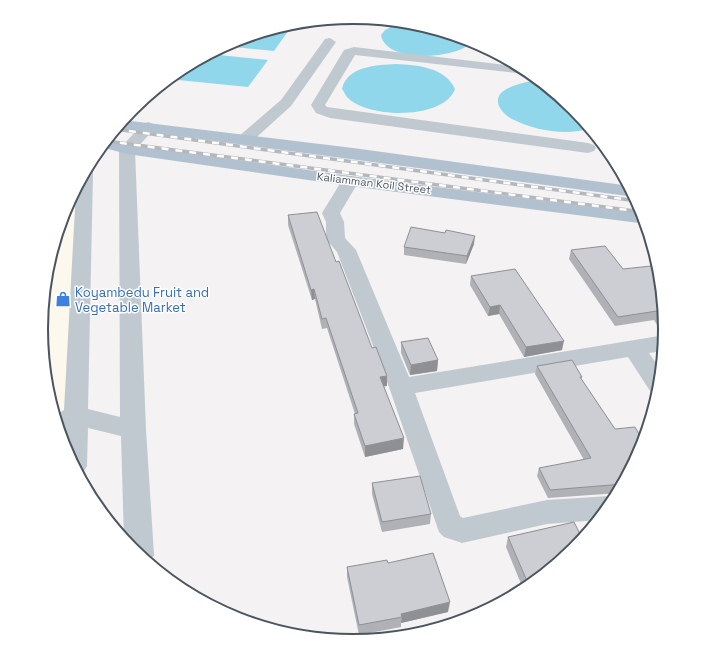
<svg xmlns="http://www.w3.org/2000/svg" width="707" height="659" font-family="'Space Grotesk',sans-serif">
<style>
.commercial{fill:#fcf8ed}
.water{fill:#90d7eb}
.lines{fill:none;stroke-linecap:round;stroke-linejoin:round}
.minor{fill:#c0c9d0;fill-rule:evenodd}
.major{fill:#b2c1cf;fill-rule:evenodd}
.rail-casing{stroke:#b4b7bc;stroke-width:3.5}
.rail{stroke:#fff;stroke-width:2.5;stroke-dasharray:7;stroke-linecap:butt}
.wall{fill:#afb1b6}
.shaded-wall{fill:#8f9094}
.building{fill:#ccced4;stroke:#8f9094}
.labels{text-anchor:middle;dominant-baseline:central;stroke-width:3;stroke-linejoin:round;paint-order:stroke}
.far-street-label{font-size:11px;fill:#4a555f;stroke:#fff}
.shop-label{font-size:13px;fill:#366cbe;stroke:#fff;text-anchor:start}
.rim{fill:none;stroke:#4a555f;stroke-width:2}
</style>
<rect width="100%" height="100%" fill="#f4f2f2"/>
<path class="commercial" d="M93,157L72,423L69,457L65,449L47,390L41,329L47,268L65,210Z"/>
<g class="water">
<path d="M406,22L415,23L471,40V43C455,59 386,64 381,35L385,30L393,26Z"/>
<path d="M281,27H291L274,51L224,46L234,41Z"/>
<path d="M209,54L268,60L248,87L168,79L180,70Z"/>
<path d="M396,64C417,65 445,67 455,89C444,120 367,119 347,97C345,95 344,91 342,89C347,66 377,65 396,64Z"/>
<path d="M531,81H541L575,109L591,128C567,136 537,131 514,120C509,118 503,113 500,108C490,90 518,84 531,81Z"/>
</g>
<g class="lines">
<g class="minor">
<path d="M330,38L336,42L291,106L250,143H238L236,140L238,137L281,100L325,39Z"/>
<path d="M354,47L522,67L534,75L355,55L325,105L327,107L588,143L594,145L596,148L594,151L588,153L330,118L316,113L311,105L344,50Z"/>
<path d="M148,122L153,124L156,127L135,150L146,430L154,555L149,564L132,550L124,540L121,436L88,428L87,466L83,473L79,475L65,449L62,435L61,436L55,416L64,410L76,190L87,168L91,169L93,173L88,409L120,417L119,149L143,124Z"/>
<path d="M350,176L356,177L359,181L340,213L344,222L345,238L356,250L409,377L665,335L664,351L649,353L662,372L658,396L652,394L628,357L415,393L460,516L463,518L547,500L610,496L616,498L599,520L547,524L462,543L444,537L439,532L389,387L337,252L326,239V222L322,213L344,177Z"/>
</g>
<g class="major">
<path d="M123,120L353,148L630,186L635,197L117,128Z"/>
<path d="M107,139L127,144L350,176L643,213L647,224L350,186L127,154L101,147Z"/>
</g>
<g class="rail-casing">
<g id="rail">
<path d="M115,129L637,201"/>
<path d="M106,141L643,212"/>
</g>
</g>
<use href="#rail" class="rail"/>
</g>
<g class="wall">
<path d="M288,215L336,262L387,386H384L403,449L365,457L354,424V414H355L327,328L322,329L315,299L312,300L288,225Z"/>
<path d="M474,244L466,264L404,255V247Z"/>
<path d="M571,250L623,269L661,278L666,330V334H663L654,320L615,326L569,259Z"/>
<path d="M471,276L562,350L524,357L499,314L488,316L470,285Z"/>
<path d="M401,342L438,360L437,371L410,375L401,353Z"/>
<path d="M537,366L582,377L581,379L615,429L642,449L619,493L548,498L537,476L539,468L584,460L535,374Z"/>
<path d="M372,483L431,514L430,524L382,532L372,494Z"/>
<path d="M574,522L524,591L506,547L508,537Z"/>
<path d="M388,563L448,612L401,623V627L359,635L347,577V567Z"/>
</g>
<g class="shaded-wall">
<path d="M475,236L474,244L466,264L467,256Z"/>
<path d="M314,289L315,299L312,300L311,290Z"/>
<path d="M500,305L499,314L488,316L490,307Z"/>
<path d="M564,341L562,350L524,357L526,347Z"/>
<path d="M438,360L437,371L410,375L411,365Z"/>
<path d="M387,376V386L380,387V377Z"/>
<path d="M404,438L403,449L365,457V446Z"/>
<path d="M541,578L527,589L524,591L527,581Z"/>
<path d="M450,602L448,612L401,623L402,617L401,614Z"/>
</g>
<g class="building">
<path d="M317,212L336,262L339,261L372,348L376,347L387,376L380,377L404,438L365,446L354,414L358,413L326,318L322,319L314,289L311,290L288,215Z"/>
<path d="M411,227L445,233L446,230L475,236L467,256L404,247Z"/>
<path d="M605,246L623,269L651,266L661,278L665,323L657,311L618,317L571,250Z"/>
<path d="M515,269L564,341L526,347L500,305L490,307L471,276Z"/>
<path d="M428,338L438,360L411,365L401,342Z"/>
<path d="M572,360L582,377H580L615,429L635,427L644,443L642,449L623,484L550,490L539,468L591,458L537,366Z"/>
<path d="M420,476L431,514L382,522L372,483Z"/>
<path d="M574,522L583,540L574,551L541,578L527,581L508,537Z"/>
<path d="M433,553L450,602L401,614L402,617L359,625L347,567L387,560L388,563Z"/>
</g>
<defs>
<g id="shop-bare" transform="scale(1.2)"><path d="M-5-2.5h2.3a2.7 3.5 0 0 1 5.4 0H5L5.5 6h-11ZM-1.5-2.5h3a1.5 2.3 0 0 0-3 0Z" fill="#3f7fe0" stroke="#fff" stroke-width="2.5" paint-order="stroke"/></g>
</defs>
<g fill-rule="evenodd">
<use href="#shop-bare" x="63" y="299"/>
</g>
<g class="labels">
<g class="far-street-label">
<text transform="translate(374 183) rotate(7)">Kaliamman Koil Street</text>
</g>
<g class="shop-label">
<text x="75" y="292">Koyambedu Fruit and<tspan x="75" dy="15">Vegetable Market</tspan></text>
</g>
</g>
<path d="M0 0H707V659H0ZM48 329a305 305 0 1 1 610 0a305 305 0 1 1-610 0Z" fill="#fff" fill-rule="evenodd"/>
<path class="rim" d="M48 329a305 305 0 1 1 610 0a305 305 0 1 1-610 0Z"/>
</svg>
